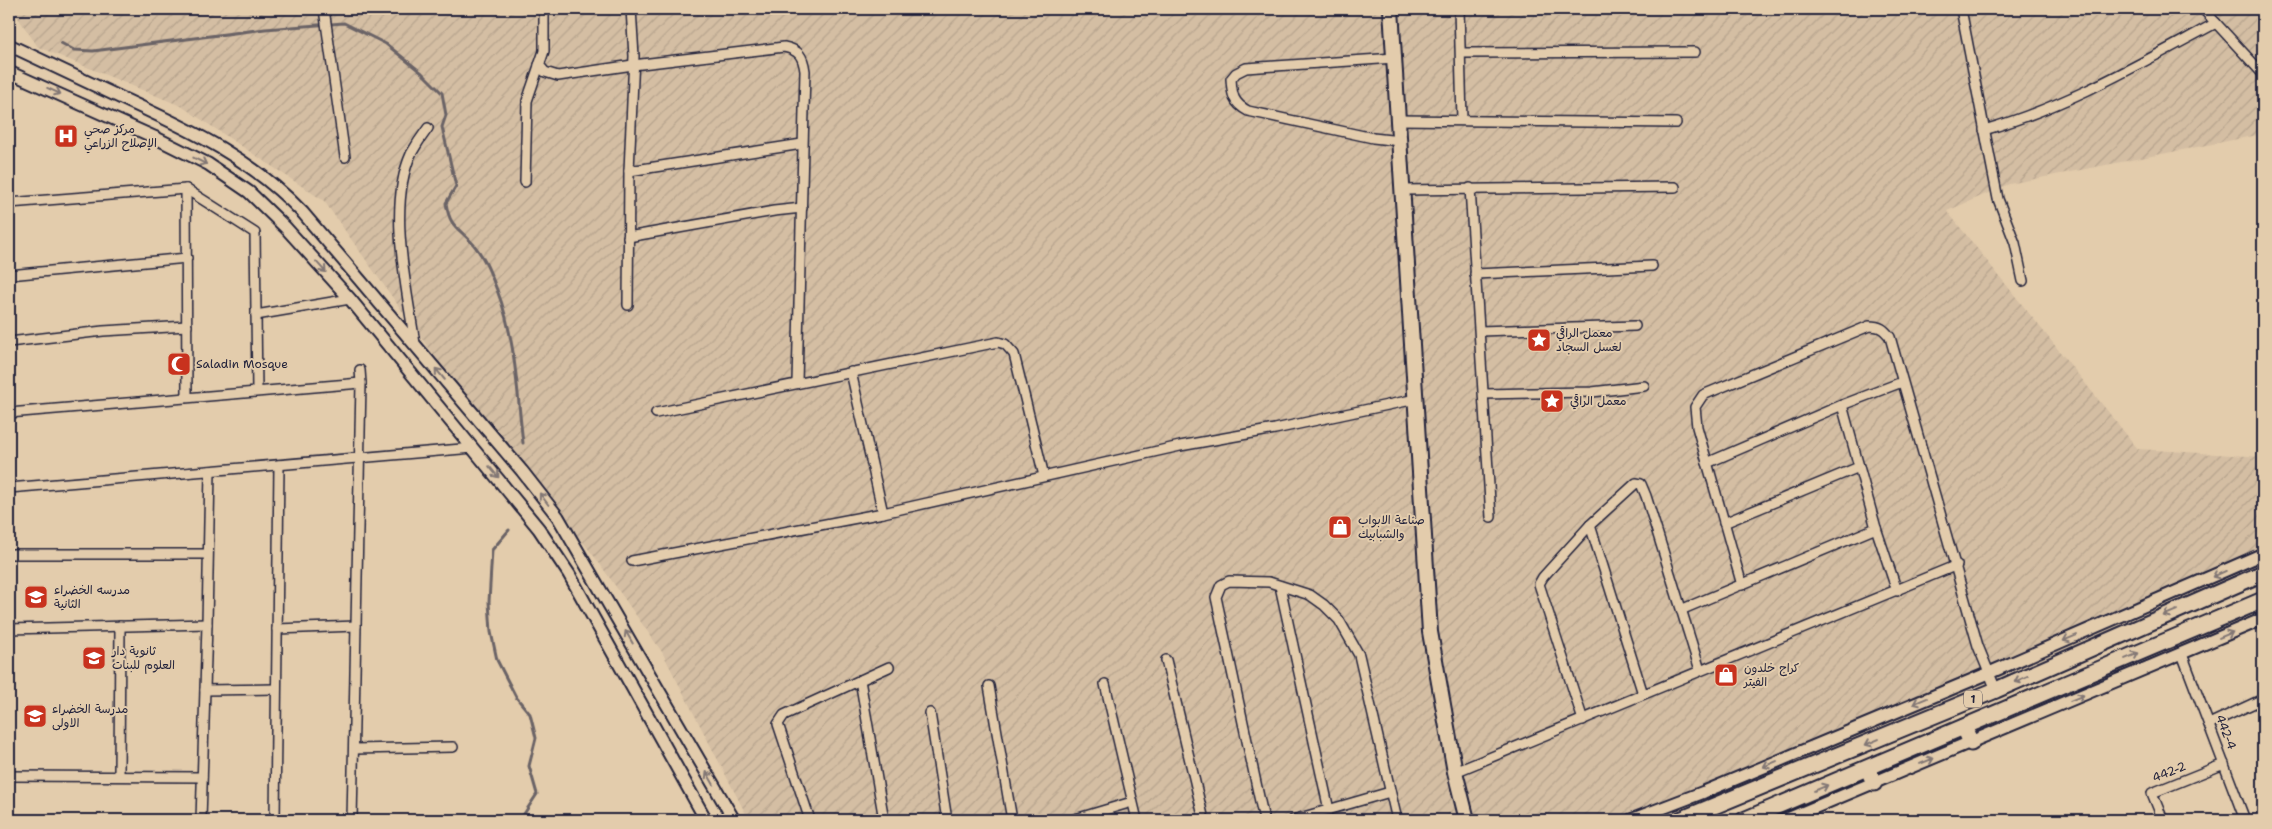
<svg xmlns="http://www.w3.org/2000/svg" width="2272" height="829" font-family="'Shantell Sans','Playpen Sans Arabic',sans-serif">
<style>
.industrial{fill:url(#industrial-furrows)}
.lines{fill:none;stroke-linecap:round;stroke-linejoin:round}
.stream{stroke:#6b6366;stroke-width:3}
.street-casing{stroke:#22223b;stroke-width:12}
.secondary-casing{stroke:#22223b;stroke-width:15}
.primary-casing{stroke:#22223b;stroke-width:18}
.highway-casing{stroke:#22223b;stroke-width:19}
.street{stroke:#e3ccac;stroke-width:9}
.secondary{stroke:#e3ccac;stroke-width:11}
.primary{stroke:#e3ccac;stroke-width:14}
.highway{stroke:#e3ccac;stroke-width:15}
.oneway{stroke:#827774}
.labels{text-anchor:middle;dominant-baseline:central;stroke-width:4;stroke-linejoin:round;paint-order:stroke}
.shield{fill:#e3ccac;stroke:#5c555d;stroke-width:1}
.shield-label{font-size:11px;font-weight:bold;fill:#22223b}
.poi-label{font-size:12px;fill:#22223b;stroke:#e3ccac;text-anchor:start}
.street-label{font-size:12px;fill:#22223b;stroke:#e3ccac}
</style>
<defs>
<pattern id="industrial-furrows" width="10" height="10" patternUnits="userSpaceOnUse" patternTransform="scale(1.25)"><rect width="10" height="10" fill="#d4bea3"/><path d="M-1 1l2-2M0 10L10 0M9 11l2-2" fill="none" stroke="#b6a38d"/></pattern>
</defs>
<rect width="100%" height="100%" fill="#e3ccac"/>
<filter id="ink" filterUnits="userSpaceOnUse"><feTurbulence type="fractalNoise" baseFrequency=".02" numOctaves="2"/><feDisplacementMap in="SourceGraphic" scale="10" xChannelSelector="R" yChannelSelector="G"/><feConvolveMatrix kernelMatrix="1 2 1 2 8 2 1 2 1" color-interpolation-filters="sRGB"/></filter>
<g filter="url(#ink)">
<path class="industrial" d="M12,9H2263V134L2009,184L1947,211L2138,449L2263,457V559L2019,666L1649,820H749L662,652L597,560L427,346L324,201L181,106L38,47Z"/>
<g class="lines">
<g class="stream">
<path d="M61,43L74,50L93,51L265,29L344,23L386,44L422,73L442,93L446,115L442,127L456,186L446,203C450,229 459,227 474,245C485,258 491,275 497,290C516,338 517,393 523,443"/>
<path d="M509,530L492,550L489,602L491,632L497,660L516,697L530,714L536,738L529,766L537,794L522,817L517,820"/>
</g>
<g class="street-casing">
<g id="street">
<path d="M324,9L345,157"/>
<path d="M1459,9L1462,120"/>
<path d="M1961,9L1998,199L2015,243L2023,281"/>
<path d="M2203,9L2263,74"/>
<path d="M1462,53L1695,52"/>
<path d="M1395,58L1246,68L1236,73L1231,79C1232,95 1233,103 1248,111L1373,138L1400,141"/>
<path d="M539,65L545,72L558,76L633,65L784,47C799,50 803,56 805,71L797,382"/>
<path d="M1398,120L1676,123"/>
<path d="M1984,130C2066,107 2141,63 2216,23"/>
<path d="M629,171L802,144"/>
<path d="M525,182L527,101L544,51V9"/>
<path d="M1470,188L1491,517"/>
<path d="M186,189L187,397"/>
<path d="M1403,190L1675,187"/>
<path d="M9,203L186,189L255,233L257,391"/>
<path d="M628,237L774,211L802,208"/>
<path d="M1475,274L1652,266"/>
<path d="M9,275L187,258"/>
<path d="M628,305L629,171L634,56L631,9"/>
<path d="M256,315L350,299"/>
<path d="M1480,331L1635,326"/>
<path d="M9,342L103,331L187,326"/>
<path d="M415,344C407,288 387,207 411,154C416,145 422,136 428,128"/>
<path d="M851,372L883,513"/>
<path d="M1484,394L1592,392L1644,386"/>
<path d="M1842,405L1876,528L1897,591"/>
<path d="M9,413L361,383"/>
<path d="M656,413L998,342L1005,344L1014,354L1044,476"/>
<path d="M1707,463L1842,405L1902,382"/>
<path d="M9,488L473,448"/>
<path d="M1724,523L1859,467"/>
<path d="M1590,525L1643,694"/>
<path d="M9,554H207"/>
<path d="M632,561L883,513L1180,446L1275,429L1416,399"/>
<path d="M1742,585L1697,427L1695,407L1703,395L1869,326C1880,326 1884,329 1890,337L1978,646L1996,690"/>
<path d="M1280,586L1329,810"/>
<path d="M1683,609L1876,528"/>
<path d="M9,629L207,624"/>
<path d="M277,629L356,626"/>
<path d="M2182,654L2245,820"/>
<path d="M1166,660L1204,820"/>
<path d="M860,680L884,820"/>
<path d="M1105,684L1137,820"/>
<path d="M989,686L1012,820"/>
<path d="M205,690L276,689"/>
<path d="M930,713L947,820"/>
<path d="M1583,720L1539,584L1543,577L1590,525L1636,483L1641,484L1646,496L1700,670"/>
<path d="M2209,724L2263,699"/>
<path d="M354,749L453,747"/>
<path d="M1455,772L1957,565"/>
<path d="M9,776L202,777"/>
<path d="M119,776L120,626"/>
<path d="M201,820L207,624L210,471"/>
<path d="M275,820L279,465"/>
<path d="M352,820L361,383L360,370"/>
<path d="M810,820L778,724L784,715L889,667"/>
<path d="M1072,820L1132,802"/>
<path d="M1264,820L1216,597L1221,585L1229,581L1269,582L1310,595L1324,605L1339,620L1359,655L1397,820"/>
<path d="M1293,820L1390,792"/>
<path d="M2163,820L2152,793L2224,764"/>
</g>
</g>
<g class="secondary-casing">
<g id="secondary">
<path d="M9,45C49,64 90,83 130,102C195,132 253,160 303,213L522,471L558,517L734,820"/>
<path d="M9,72L154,137L208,164L249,192L285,227L350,299L539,529L569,574L706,820"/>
<path d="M1631,820L1704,792L1989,673L2263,554"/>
<path d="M1785,820L2263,619"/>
</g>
</g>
<g class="primary-casing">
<path id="primary" d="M1391,9L1430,632L1455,772L1467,820"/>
</g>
<g class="highway-casing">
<g id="highway">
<path d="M1964,727L1971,743"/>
<path d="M1868,769L1874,783"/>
<path d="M1680,820L1996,690L2263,573"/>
<path d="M1744,820L2263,600"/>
</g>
</g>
<use href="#street" class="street"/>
<use href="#secondary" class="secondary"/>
<use href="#primary" class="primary"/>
<use href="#highway" class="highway"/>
</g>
<defs><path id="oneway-shaft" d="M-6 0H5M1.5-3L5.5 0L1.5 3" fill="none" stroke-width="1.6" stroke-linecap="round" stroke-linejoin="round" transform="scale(1.25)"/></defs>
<g class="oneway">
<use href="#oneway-shaft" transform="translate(54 91) rotate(24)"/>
<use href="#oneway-shaft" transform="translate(200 161) rotate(27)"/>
<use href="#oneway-shaft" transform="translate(321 267) rotate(48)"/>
<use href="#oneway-shaft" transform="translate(440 374) rotate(-130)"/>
<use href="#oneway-shaft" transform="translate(494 472) rotate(50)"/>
<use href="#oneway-shaft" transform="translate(544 499) rotate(-127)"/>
<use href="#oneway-shaft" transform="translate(2219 574) rotate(156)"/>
<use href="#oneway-shaft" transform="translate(2170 613) rotate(157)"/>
<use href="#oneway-shaft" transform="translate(2226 635) rotate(-23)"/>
<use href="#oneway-shaft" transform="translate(629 637) rotate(-120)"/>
<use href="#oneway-shaft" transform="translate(2070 638) rotate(157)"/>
<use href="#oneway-shaft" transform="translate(2132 656) rotate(-23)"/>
<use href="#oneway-shaft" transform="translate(2021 679) rotate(156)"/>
<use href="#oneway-shaft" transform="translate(2077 698) rotate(-23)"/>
<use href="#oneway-shaft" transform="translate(1920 701) rotate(157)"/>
<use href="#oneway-shaft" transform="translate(1872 742) rotate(157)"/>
<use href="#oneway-shaft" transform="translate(1927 761) rotate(-22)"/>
<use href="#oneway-shaft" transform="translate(1770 764) rotate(157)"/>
<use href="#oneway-shaft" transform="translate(710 778) rotate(-120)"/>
<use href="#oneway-shaft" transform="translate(1821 788) rotate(-23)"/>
</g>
</g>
<defs>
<g id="hospital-square" transform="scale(1.25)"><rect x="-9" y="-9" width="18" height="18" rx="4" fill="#c8321e" stroke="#e3ccac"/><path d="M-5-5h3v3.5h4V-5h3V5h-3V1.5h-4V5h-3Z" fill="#fff"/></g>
<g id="sight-square" transform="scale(1.25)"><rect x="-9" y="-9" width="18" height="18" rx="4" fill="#c8321e" stroke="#e3ccac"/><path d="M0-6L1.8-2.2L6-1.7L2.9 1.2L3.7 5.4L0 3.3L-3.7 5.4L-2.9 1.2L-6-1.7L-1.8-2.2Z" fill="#fff"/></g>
<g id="mosque-square" transform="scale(1.25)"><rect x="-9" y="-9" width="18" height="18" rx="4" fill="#c8321e" stroke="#e3ccac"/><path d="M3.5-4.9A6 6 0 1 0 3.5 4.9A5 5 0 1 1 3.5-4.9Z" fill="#fff"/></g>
<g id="shop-square" transform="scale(1.25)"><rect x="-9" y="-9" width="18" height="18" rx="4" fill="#c8321e" stroke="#e3ccac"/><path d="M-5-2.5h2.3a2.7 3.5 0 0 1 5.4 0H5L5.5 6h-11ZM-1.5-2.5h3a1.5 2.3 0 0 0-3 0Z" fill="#fff"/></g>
<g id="school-square" transform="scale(1.25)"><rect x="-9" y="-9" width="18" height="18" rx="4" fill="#c8321e" stroke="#e3ccac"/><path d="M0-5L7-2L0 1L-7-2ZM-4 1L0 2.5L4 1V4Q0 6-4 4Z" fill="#fff"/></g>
</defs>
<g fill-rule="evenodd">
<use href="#hospital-square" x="66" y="136"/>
<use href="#sight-square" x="1539" y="340"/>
<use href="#mosque-square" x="179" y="364"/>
<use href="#sight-square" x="1552" y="401"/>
<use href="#shop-square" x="1340" y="527"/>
<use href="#school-square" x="36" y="597"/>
<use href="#school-square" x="94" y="658"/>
<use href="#shop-square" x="1726" y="675"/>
<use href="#school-square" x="35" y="716"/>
</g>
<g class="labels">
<rect class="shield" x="1964" y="690.5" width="18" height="17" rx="4"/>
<g class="shield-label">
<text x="1973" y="699">1</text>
</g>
<g class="poi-label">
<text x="84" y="129">مركز صحي<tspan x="84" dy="14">الإصلاح الزراعي</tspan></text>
<text x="1556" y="333">معمل الراقي<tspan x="1556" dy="14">لغسل السجاد</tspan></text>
<text x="196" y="364">Saladin Mosque</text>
<text x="1570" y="401">معمل الراقي</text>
<text x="1358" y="520">صناعة الابواب<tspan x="1358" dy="14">والشبابيك</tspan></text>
<text x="54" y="590">مدرسه الخضراء<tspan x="54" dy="14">الثانية</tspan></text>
<text x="112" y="651">ثانوية دار<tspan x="112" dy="14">العلوم للبنات</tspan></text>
<text x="1744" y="668">كراج خلدون<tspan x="1744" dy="14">الفيتر</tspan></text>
<text x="52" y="709">مدرسة الخضراء<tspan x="52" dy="14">الاولى</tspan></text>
</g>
<g class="street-label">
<text transform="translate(2226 732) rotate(69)">442-4</text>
<text transform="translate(2169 772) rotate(-22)">442-2</text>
</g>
</g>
<rect width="2272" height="829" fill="none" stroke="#e3ccac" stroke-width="30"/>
<rect x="15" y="15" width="2242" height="799" fill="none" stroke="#22223b" stroke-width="2" filter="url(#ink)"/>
</svg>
